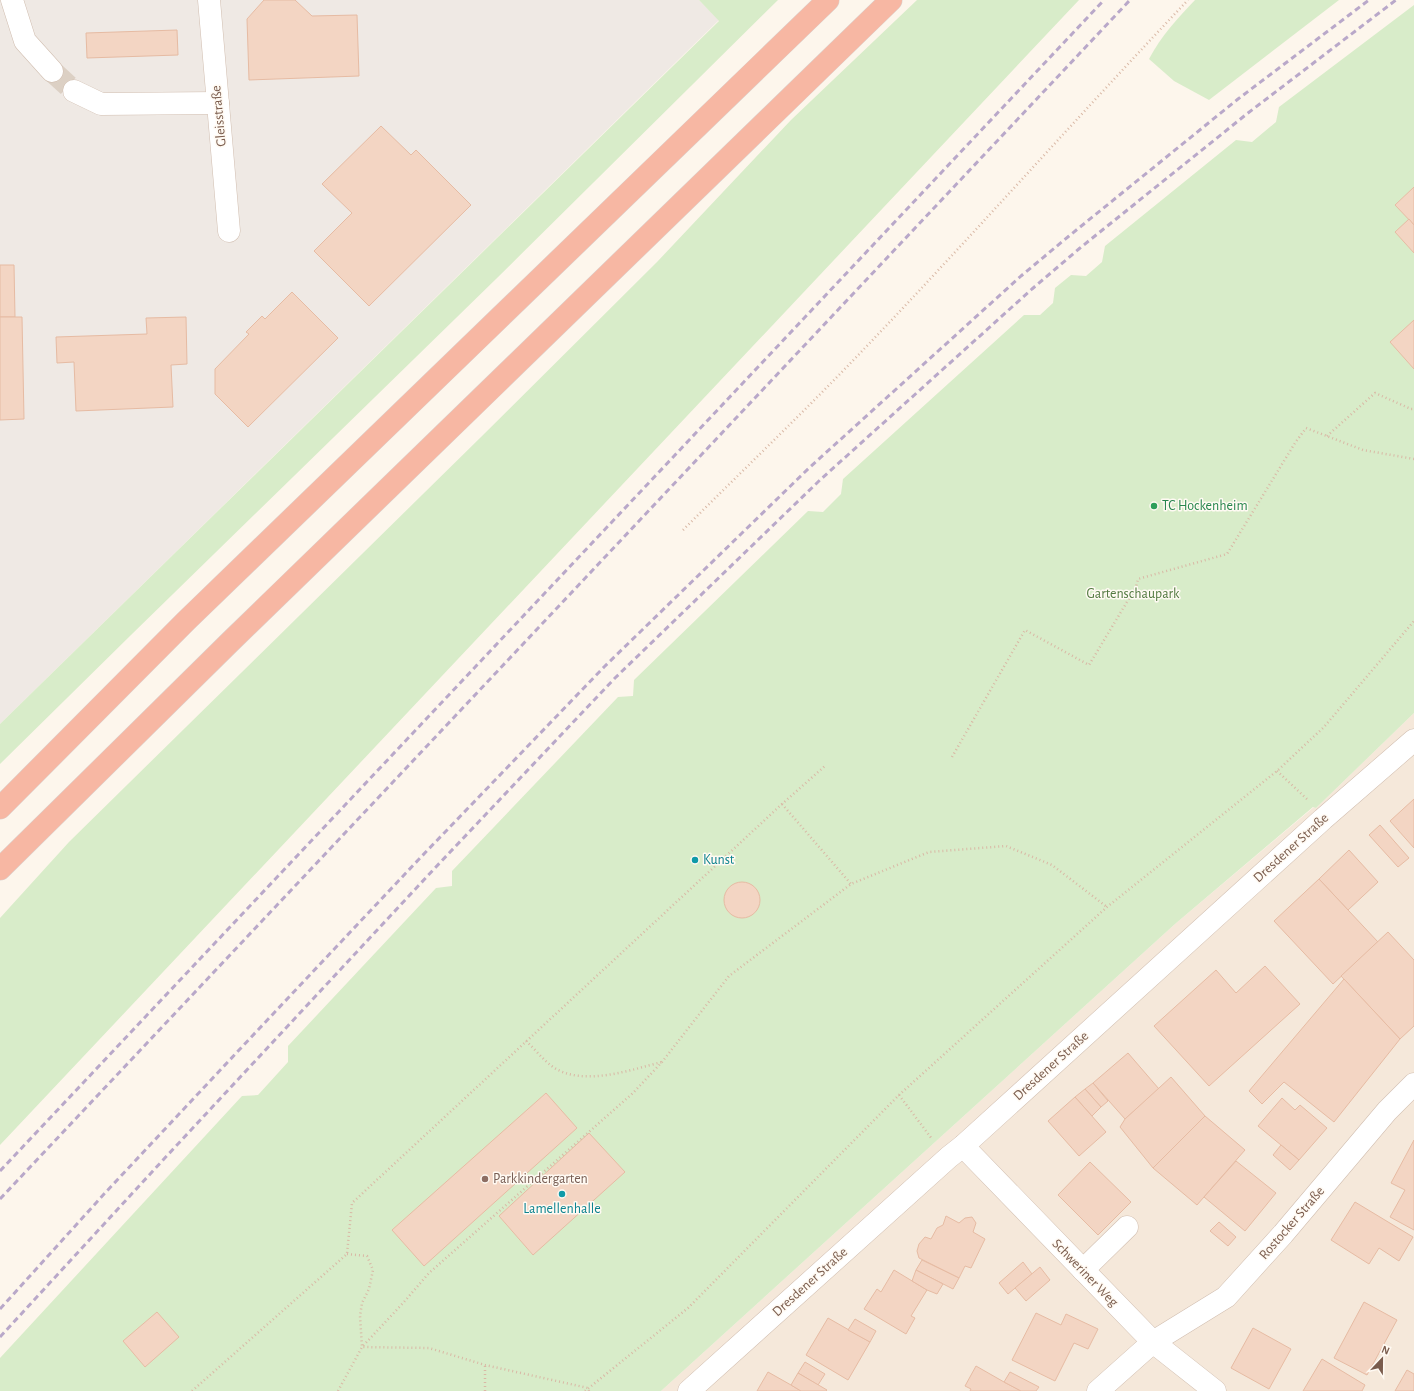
<svg xmlns="http://www.w3.org/2000/svg" width="1414" height="1391" font-family="'Alegreya Sans',sans-serif">
<style>
.residential{fill:#f5e8da}
.industrial{fill:#efe9e4}
.green{fill:#d8ecc9}
.building{fill:#f3d5c3;stroke:#e6bba3}
.lines{fill:none;stroke-linecap:round;stroke-linejoin:round}
.minor-tunnel{stroke:#dcd0c4;stroke-width:22;stroke-dasharray:22 11;stroke-linecap:butt}
.minor-casing{stroke:#d1beb0;stroke-width:23}
.highway-casing{stroke:#dad1cd;stroke-width:23}
.path{stroke:#d9b8a5;stroke-width:2.5;stroke-dasharray:1 3;stroke-linecap:butt}
.minor{stroke:#fff;stroke-width:22}
.highway{stroke:#f7b7a3;stroke-width:22}
.rail{stroke:#b9a8c9;stroke-width:3;stroke-dasharray:6 4;stroke-linecap:butt}
.leisure-dot{fill:#2e9e5b;stroke:#fffaf3;stroke-width:1.5}
.culture-dot{fill:#0f9aa8;stroke:#fffaf3;stroke-width:1.5}
.education-dot{fill:#8d6e63;stroke:#fffaf3;stroke-width:1.5}
.labels{text-anchor:middle;dominant-baseline:central;stroke-width:3;stroke-linejoin:round;paint-order:stroke}
.street-label{font-size:14px;fill:#7a5c4d;stroke:#fffaf3}
.leisure-label{font-size:14px;fill:#27864d;stroke:#fffaf3;text-anchor:start}
.park-label{font-size:14px;fill:#537a41;stroke:#fffaf3}
.culture-label{font-size:14px;fill:#0d838f;stroke:#fffaf3;text-anchor:start}
.education-label{font-size:14px;fill:#785e54;stroke:#fffaf3;text-anchor:start}
</style>
<rect width="100%" height="100%" fill="#fdf6ec"/>
<path class="residential" d="M1414,713V1391H661L1175,924L1314,807L1316,808Z"/>
<path class="industrial" d="M0,0H699L719,20L0,724Z"/>
<g class="green">
<path d="M699,0H778L496,279L131,635L0,764V724L719,21Z"/>
<path d="M917,0H1079L0,1145V918L69,842L481,437L657,262L791,120Z"/>
<path d="M1195,0H1339L1209,100L1174,81L1149,59C1161,36 1177,19 1195,0Z"/>
<path d="M1414,5V713L1316,808L1313,807L1175,924L661,1391H0V1358L242,1096L258,1095L288,1062V1046L436,888L452,886V871L618,697L633,696L634,680L808,511L823,512L841,494L843,479L1024,315H1040L1053,303L1055,288L1071,275L1086,276L1102,262L1105,246L1236,140L1252,142L1276,122L1279,107Z"/>
</g>
<g class="building">
<path d="M264,0H295L312,16L357,15L359,76L249,80L247,19Z"/>
<path d="M177,30L178,55L87,58L86,33Z"/>
<path d="M381,126L411,155L416,150L471,205L369,306L314,251L352,213L322,184Z"/>
<path d="M1414,187V225L1395,205Z"/>
<path d="M1409,219L1414,225V253L1395,232Z"/>
<path d="M0,265H14L15,317H0Z"/>
<path d="M292,292L338,338L248,427L215,394V369L249,334L246,332L262,316L265,319Z"/>
<path d="M0,317H22L24,419L0,420Z"/>
<path d="M186,317L187,364L171,365L173,407L76,411L74,362L57,363L56,337L147,334L146,318Z"/>
<path d="M1414,320V369L1390,342Z"/>
<path d="M1414,799V848L1390,821Z"/>
<path d="M1380,825L1409,858L1398,867L1369,835Z"/>
<path d="M1349,850L1378,882L1348,910L1319,879Z"/>
<path d="M1319,879L1378,942L1333,984L1274,921Z"/>
<circle cx="742" cy="900" r="18"/>
<path d="M1388,932L1414,960V1026L1400,1039L1341,976Z"/>
<path d="M1265,966L1300,1004L1209,1086L1154,1026L1216,970L1236,993Z"/>
<path d="M1344,979L1400,1039L1334,1122L1284,1082L1262,1104L1249,1091Z"/>
<path d="M1128,1053L1159,1089L1125,1119L1093,1083Z"/>
<path d="M1171,1077L1205,1116L1153,1168L1120,1127L1125,1119Z"/>
<path d="M1093,1083L1108,1101L1101,1107L1085,1089Z"/>
<path d="M1085,1089L1101,1107L1092,1116L1075,1097Z"/>
<path d="M546,1093L577,1128L424,1266L392,1230Z"/>
<path d="M1075,1097L1106,1132L1079,1156L1048,1121Z"/>
<path d="M1282,1098L1295,1110L1300,1105L1327,1128L1299,1160L1258,1126Z"/>
<path d="M1205,1116L1245,1150L1197,1205L1153,1168Z"/>
<path d="M589,1133L625,1172L533,1255L499,1216Z"/>
<path d="M1414,1140V1230L1390,1217L1405,1190L1391,1183Z"/>
<path d="M1281,1145L1299,1160L1290,1170L1273,1155Z"/>
<path d="M1236,1161L1276,1193L1245,1231L1204,1197Z"/>
<path d="M1090,1162L1131,1202L1098,1235L1058,1195Z"/>
<path d="M1355,1202L1413,1237L1399,1261L1379,1248L1369,1264L1331,1240Z"/>
<path d="M946,1216L959,1223L965,1218L972,1217L976,1223L973,1232L985,1239L971,1268L965,1266L959,1278L919,1258L917,1251L919,1244L925,1237L931,1239L937,1228L943,1225Z"/>
<path d="M1219,1222L1236,1237L1228,1246L1210,1231Z"/>
<path d="M922,1260L959,1278L953,1289L916,1270Z"/>
<path d="M1023,1262L1032,1274L1008,1294L999,1283Z"/>
<path d="M1040,1267L1050,1280L1026,1301L1015,1288Z"/>
<path d="M894,1270L927,1290L911,1316L915,1318L906,1334L864,1309L877,1289L881,1292Z"/>
<path d="M916,1270L943,1284L937,1294L927,1290L912,1281Z"/>
<path d="M1364,1302L1397,1320L1367,1375L1334,1358Z"/>
<path d="M157,1312L179,1337L145,1367L123,1341Z"/>
<path d="M1036,1313L1061,1325L1066,1314L1098,1329L1088,1349L1074,1343L1055,1381L1012,1360Z"/>
<path d="M828,1318L870,1342L848,1380L806,1355Z"/>
<path d="M855,1319L876,1331L870,1342L848,1330Z"/>
<path d="M1253,1328L1291,1349L1269,1389L1231,1368Z"/>
<path d="M1322,1359L1365,1385L1362,1391H1303Z"/>
<path d="M805,1362L825,1374L818,1385L798,1373Z"/>
<path d="M976,1366L1004,1382L1021,1391H970L971,1389L965,1386Z"/>
<path d="M1407,1370L1414,1374V1391H1395Z"/>
<path d="M768,1372L791,1385L801,1391H757Z"/>
<path d="M1010,1372L1039,1387L1036,1391H1021L1004,1382Z"/>
<path d="M798,1373L827,1390L826,1391H801L791,1385Z"/>
</g>
<g class="lines">
<path class="minor-tunnel" d="M52,71L74,91"/>
<g class="minor-casing">
<g id="minor">
<path d="M12,0L25,41L52,71"/>
<path d="M209,0L229,231"/>
<path d="M74,91L101,104L218,103"/>
<path d="M963,1146L1153,1342L1215,1391"/>
<path d="M1083,1270L1127,1227"/>
<path d="M689,1391L949,1157L963,1146L1323,819L1414,740"/>
<path d="M1098,1391L1153,1342L1226,1297L1283,1234L1387,1111L1414,1084"/>
</g>
</g>
<g class="highway-casing">
<g id="highway">
<path d="M0,808L186,621L828,0"/>
<path d="M0,869L230,642L891,0"/>
</g>
</g>
<g class="path">
<path d="M1327,436L1375,393L1411,409H1414"/>
<path d="M683,530C744,469 806,410 865,348C974,234 1079,115 1188,0"/>
<path d="M952,757L1025,630L1089,665L1136,587L1138,579L1227,554L1295,443L1306,428L1363,450L1414,459"/>
<path d="M1277,771L1307,799"/>
<path d="M782,804L851,884"/>
<path d="M526,1041C535,1049 543,1060 553,1067C583,1087 630,1070 662,1062"/>
<path d="M899,1095L932,1139"/>
<path d="M347,1254L367,1256L373,1270L369,1289L362,1303L360,1316L362,1347L429,1348L485,1365L588,1388L589,1391"/>
<path d="M192,1391L347,1254L352,1203L782,804L826,765"/>
<path d="M338,1391L362,1347L404,1302L429,1273L633,1093L662,1062L729,976L851,884L929,852L1006,846L1052,865L1107,907"/>
<path d="M485,1391V1365"/>
<path d="M585,1391L688,1308L899,1095L1107,907L1277,771L1324,727L1414,621"/>
</g>
<use href="#minor" class="minor"/>
<use href="#highway" class="highway"/>
<g class="rail">
<path d="M0,1171L1104,0"/>
<path d="M0,1199L1130,0"/>
<path d="M0,1309L105,1193L240,1049L421,857L604,667L809,468L1021,276L1069,236L1238,99L1369,0"/>
<path d="M0,1337L163,1160L434,869L615,678L820,480L1032,289L1080,248L1248,113L1396,0"/>
</g>
</g>
<circle class="leisure-dot" cx="1154" cy="506" r="4"/>
<g class="culture-dot">
<circle cx="695" cy="860" r="4"/>
<circle cx="562" cy="1194" r="4"/>
</g>
<circle class="education-dot" cx="485" cy="1179" r="4"/>
<g class="labels">
<g class="street-label">
<text transform="translate(219 116) rotate(-95)">Gleisstraße</text>
<text transform="translate(1291 848) rotate(-42)">Dresdener Straße</text>
<text transform="translate(1051 1066) rotate(-42)">Dresdener Straße</text>
<text transform="translate(1292 1223) rotate(-49)">Rostocker Straße</text>
<text transform="translate(1085 1273) rotate(46)">Schweriner Weg</text>
<text transform="translate(810 1282) rotate(-42)">Dresdener Straße</text>
</g>
<g class="leisure-label">
<text x="1162" y="506">TC Hockenheim</text>
</g>
<g class="park-label">
<text x="1133" y="594">Gartenschaupark</text>
</g>
<g class="culture-label">
<text x="703" y="860">Kunst</text>
<text x="562" y="1209" text-anchor="middle">Lamellenhalle</text>
</g>
<g class="education-label">
<text x="493" y="1179">Parkkindergarten</text>
</g>
</g>
<g transform="translate(1382 1359) rotate(22)" stroke="#fffaf3" stroke-width="3" paint-order="stroke">
<path d="M0-3L7 15L0 10L-7 15Z" fill="#7a5c4d"/>
<text y="-6" font-size="11" font-weight="bold" text-anchor="middle" fill="#7a5c4d">N</text>
</g>
</svg>
